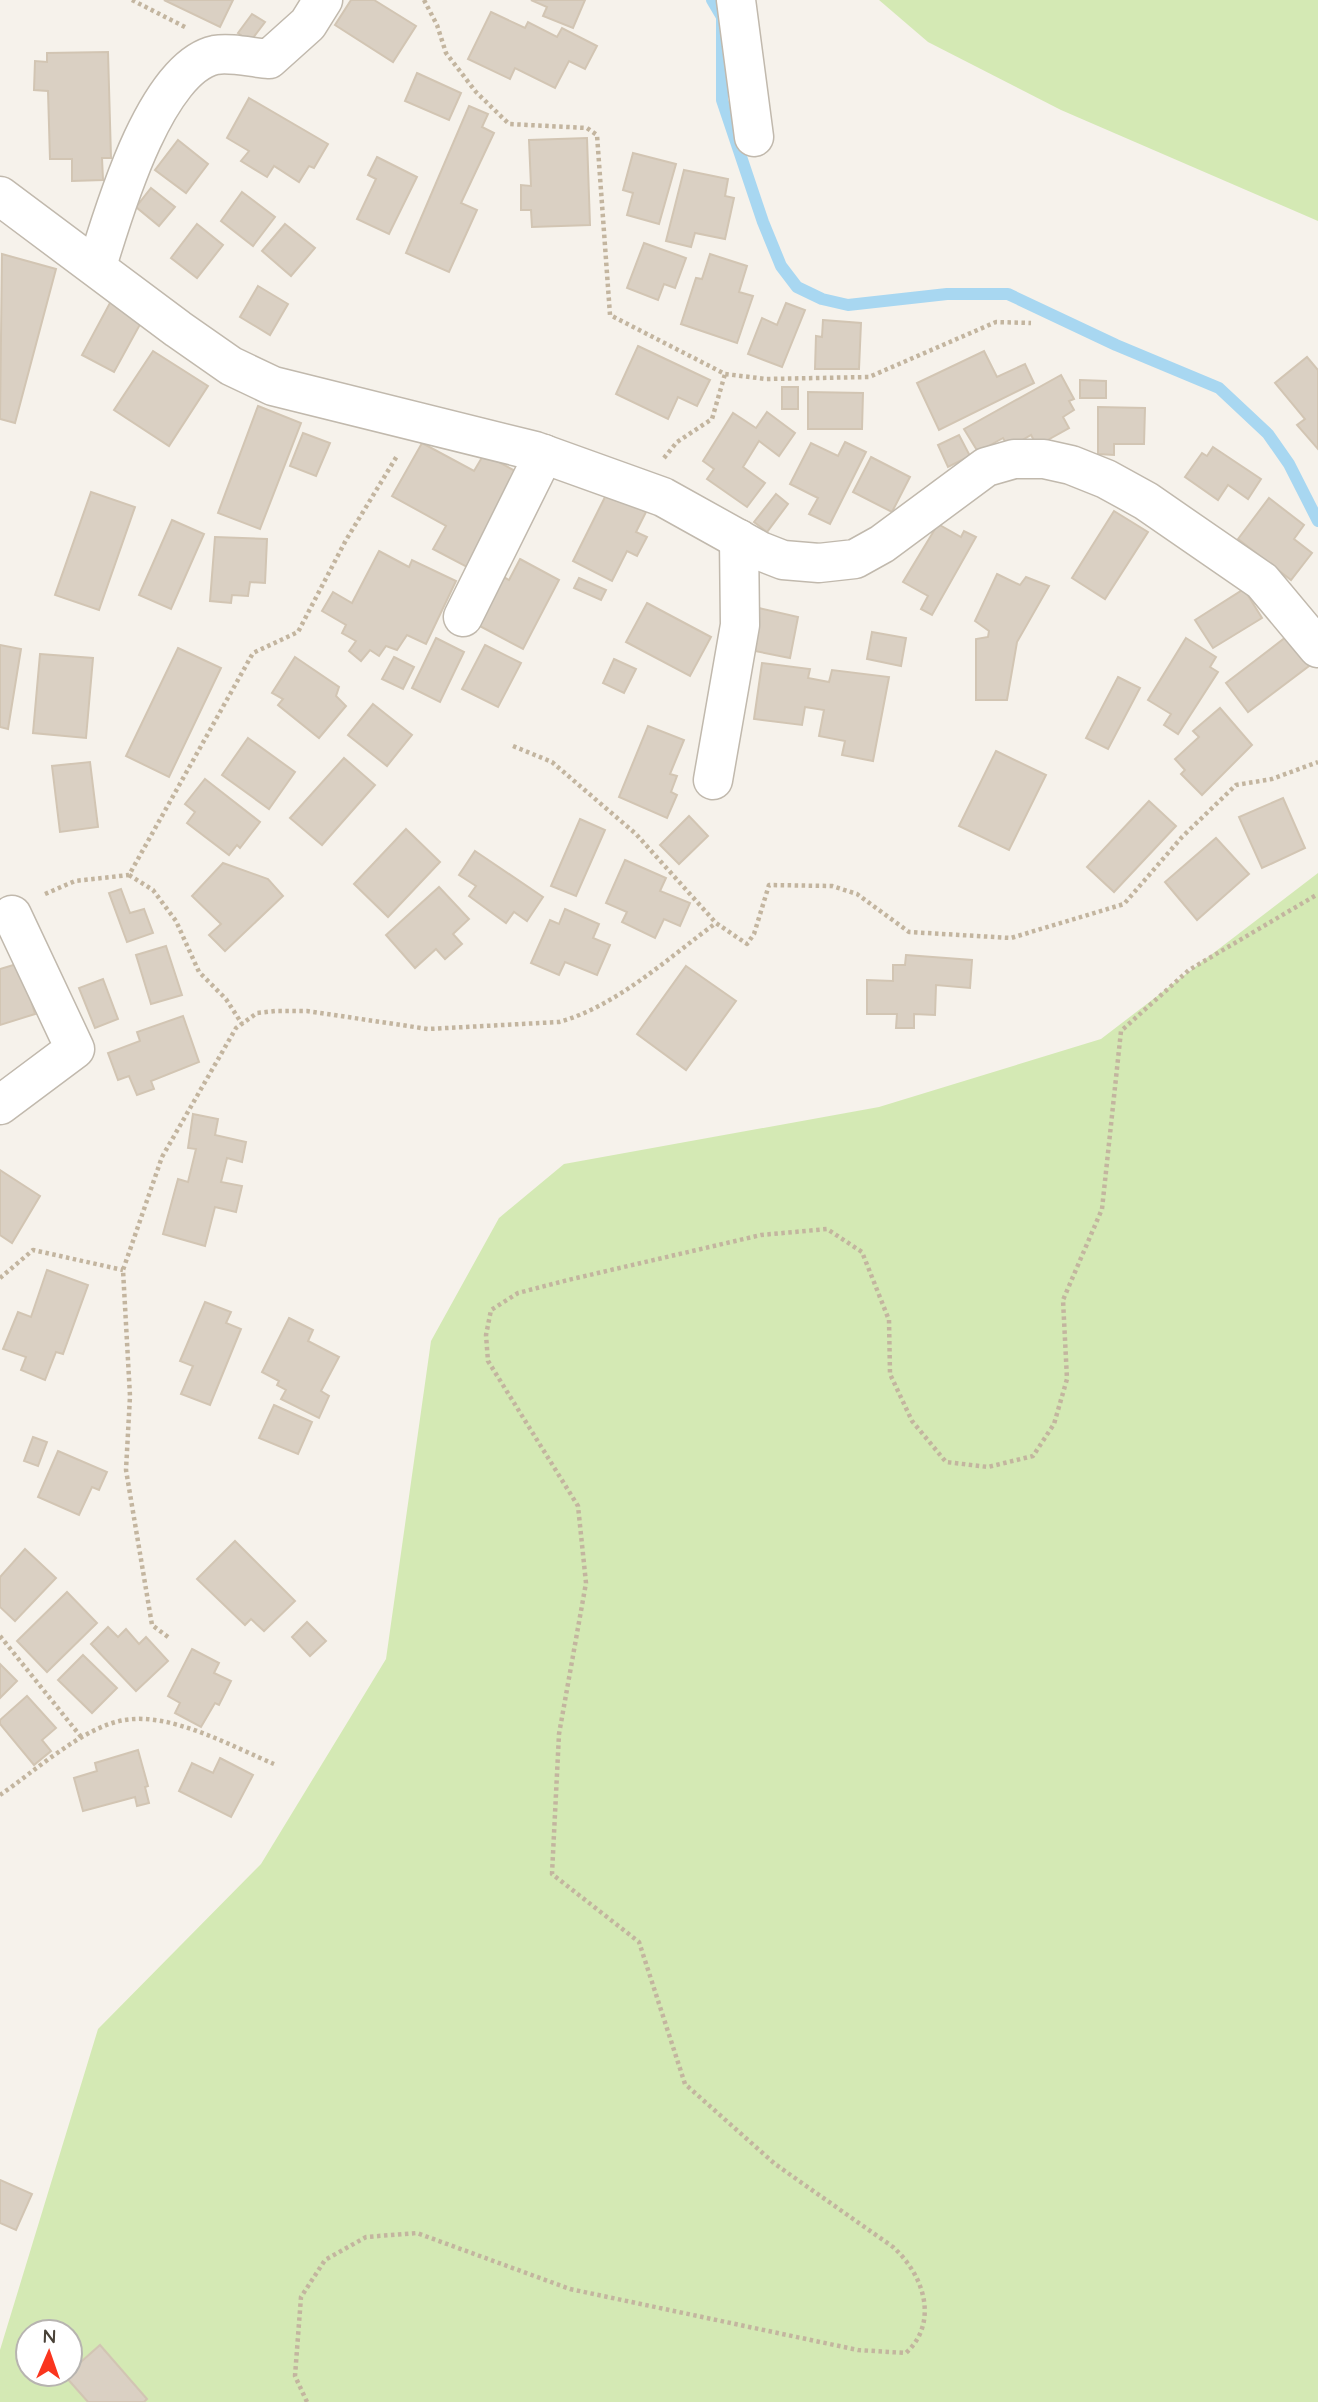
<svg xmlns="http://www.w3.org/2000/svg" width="1318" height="2402" font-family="Quicksand,sans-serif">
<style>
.green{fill:#d4e9b4;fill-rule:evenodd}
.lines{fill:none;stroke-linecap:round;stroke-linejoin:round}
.stream{stroke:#a8d7f1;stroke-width:12}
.building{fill:#dad0c3;stroke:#d2c5b3;stroke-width:2}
.minor-casing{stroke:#c1b9ad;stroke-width:41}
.path{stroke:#c3b59f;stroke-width:4.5;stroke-dasharray:3.5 3.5;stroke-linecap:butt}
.minor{stroke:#fff;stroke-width:38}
</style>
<rect width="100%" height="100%" fill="#f6f2eb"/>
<g class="green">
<path d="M879,0H1318V221L1061,110L928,42Z"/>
<path d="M1318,873V2402H0V2350L98,2029L261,1864L386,1659L431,1341L499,1218L564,1164L879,1107L1101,1039ZM28,2332H70V2374H28Z"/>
</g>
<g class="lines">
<path class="stream" d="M712,0L722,17V100L763,222L781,266L797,287L822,299L848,305L947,294H1008L1116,345L1219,388L1268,434L1289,464L1318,521"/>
</g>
<g class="building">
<path d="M164,0H233L220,27Z"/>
<path d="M351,0H374L416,26L393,62L335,25Z"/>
<path d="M531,0H585L573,28L543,16L547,7Z"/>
<path d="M491,12L525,28L528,22L557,37L562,28L597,46L585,69L569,61L555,88L515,68L510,79L468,59Z"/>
<path d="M252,14L265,22L250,42L238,33Z"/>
<path d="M108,52L111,158H102L103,180L72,181V159H50L48,91L34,90L35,61L47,62V53Z"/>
<path d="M417,73L461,93L449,120L405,101Z"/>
<path d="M249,98L328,144L314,168L309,166L299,182L274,166L267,177L241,161L249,151L227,138Z"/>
<path d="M469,106L488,114L482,127L494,133L461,203L477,210L449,272L406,253Z"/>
<path d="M587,138L590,225L532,227L531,210H521V185L531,186L529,140Z"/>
<path d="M178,140L208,164L186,193L155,170Z"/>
<path d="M633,153L676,164L659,224L627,215L633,193L623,190Z"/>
<path d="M377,157L417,177L389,234L357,219L376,179L368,175Z"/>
<path d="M684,170L728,179L725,196L734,198L725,239L695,233L691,247L666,241Z"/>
<path d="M151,188L175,207L159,226L136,207Z"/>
<path d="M242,192L275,217L253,246L221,221Z"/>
<path d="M197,224L223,245L197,278L171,258Z"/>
<path d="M285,224L315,248L291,276L262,251Z"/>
<path d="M644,243L686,258L675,288L664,284L658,300L627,288Z"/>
<path d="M2,254L56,269L15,423L0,419Z"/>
<path d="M710,254L747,266L739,292L753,296L737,343L681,324L696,278L702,279Z"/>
<path d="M258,286L288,304L270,335L240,317Z"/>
<path d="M111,301L143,319L114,372L82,355Z"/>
<path d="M786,303L805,310L782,367L748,354L762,318L777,325Z"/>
<path d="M823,320L861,323L859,369H815L816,336L822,337Z"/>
<path d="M638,346L710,380L697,406L678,397L668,419L616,394Z"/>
<path d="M153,351L208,386L169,446L114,410Z"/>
<path d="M984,351L997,377L1025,364L1034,383L939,430L917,383Z"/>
<path d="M1307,357L1318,370V449L1297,425L1305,419L1275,383Z"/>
<path d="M1061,375L1074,399L1069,401L1074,410L1063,417L1069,428L1037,446L1031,435L1009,448L1003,438L978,452L964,429Z"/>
<path d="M1080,380L1106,381V398H1080Z"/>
<rect x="782" y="387" width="16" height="22"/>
<path d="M808,392L863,393L862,429H808Z"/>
<path d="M258,406L301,423L260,529L218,513Z"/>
<path d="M1098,407L1145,408L1144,444H1114V455L1098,454Z"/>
<path d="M767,412L795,433L779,456L759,441L743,467L765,483L747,507L707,479L714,469L703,461L733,413L756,428Z"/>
<path d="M303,433L330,443L316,476L290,466Z"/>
<path d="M959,435L970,456L948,467L938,445Z"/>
<path d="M845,442L866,452L830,524L809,514L818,498L790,484L811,443L838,456Z"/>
<path d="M422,443L474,471L484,454L517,472L467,567L433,549L446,526L392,496Z"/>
<path d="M1213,447L1261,479L1248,499L1228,485L1218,500L1185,477L1202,453L1207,456Z"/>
<path d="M871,457L910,477L892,512L853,492Z"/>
<path d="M91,492L135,507L99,610L55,595Z"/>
<path d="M607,493L646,512L636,532L647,537L637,556L627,551L612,581L573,561Z"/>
<path d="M776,494L788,504L767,532L754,522Z"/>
<path d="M1269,498L1304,525L1294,539L1312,553L1291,580L1238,539Z"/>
<path d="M1114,511L1148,532L1105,599L1072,578Z"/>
<path d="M172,520L204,534L171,609L139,595Z"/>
<path d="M938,524L961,537L964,531L976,537L932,615L921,609L928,596L903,582Z"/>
<path d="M215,537L267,539L265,583L250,582L248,596L232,595L231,603L210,601Z"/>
<path d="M379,551L409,567L412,560L456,581L426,644L407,635L397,650L386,646L379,656L370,650L361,661L349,651L356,641L342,633L346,625L322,611L333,592L352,603Z"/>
<path d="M520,559L559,580L523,649L476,624L502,576L509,580Z"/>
<path d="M997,574L1020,585L1026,577L1049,586L1017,642L1007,700H976V639L988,637L989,631L975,621Z"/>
<path d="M579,578L606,590L601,600L574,588Z"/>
<path d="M1244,589L1262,618L1213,648L1195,620Z"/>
<path d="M647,603L711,637L690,676L626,642Z"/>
<path d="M759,608L798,617L790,658L750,650Z"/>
<path d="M872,632L906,638L901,666L867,659Z"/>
<path d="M1286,637L1309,666L1248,712L1226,683Z"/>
<path d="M436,638L464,652L440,702L412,688Z"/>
<path d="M1186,638L1216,657L1210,667L1218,672L1178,734L1164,725L1171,714L1148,700Z"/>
<path d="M0,645L21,649L8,729L0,727Z"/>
<path d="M485,645L521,663L498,707L462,689Z"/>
<path d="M178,648L221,668L169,777L126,756Z"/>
<path d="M40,654L93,658L86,738L33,733Z"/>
<path d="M295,657L339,687L336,696L346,706L319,738L278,705L283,699L272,693Z"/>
<path d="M394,657L414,667L403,689L382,679Z"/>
<path d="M614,659L636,669L624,693L603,683Z"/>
<path d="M762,663L810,669L808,678L829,682L832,670L889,677L873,761L842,755L845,741L819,736L824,710L805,707L802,725L754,719Z"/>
<path d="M1118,677L1140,688L1108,749L1086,738Z"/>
<path d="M373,704L412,735L387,766L348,735Z"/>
<path d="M1220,708L1252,745L1202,795L1181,774L1185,770L1175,759L1199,737L1193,731Z"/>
<path d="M648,726L684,740L670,774L677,776L671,792L677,795L667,818L619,797Z"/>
<path d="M248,738L295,772L269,809L222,775Z"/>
<path d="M996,751L1046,775L1009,850L959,826Z"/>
<path d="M344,758L375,785L322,845L290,818Z"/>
<path d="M90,762L98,827L60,832L52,766Z"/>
<path d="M205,779L260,822L240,848L237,845L229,855L187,823L195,812L185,804Z"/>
<path d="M1283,798L1305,848L1262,868L1239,817Z"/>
<path d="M1149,801L1176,826L1114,892L1087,867Z"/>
<path d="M689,816L708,836L679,864L660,845Z"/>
<path d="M580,819L605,830L576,896L551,886Z"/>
<path d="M406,829L440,862L388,917L354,884Z"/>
<path d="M1216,838L1249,874L1197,920L1165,882Z"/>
<path d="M475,851L543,897L527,921L514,912L506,923L469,896L476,886L459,875Z"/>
<path d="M625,860L666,878L660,891L690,903L680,926L664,919L655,938L622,922L627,912L606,903Z"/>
<path d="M223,863L268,879L283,896L225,951L209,935L221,924L192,896Z"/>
<path d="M439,887L469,919L453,934L462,944L445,959L436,949L415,968L386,935Z"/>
<path d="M121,889L130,913L144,909L153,933L127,942L109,893Z"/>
<path d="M565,909L599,924L593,938L610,945L597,975L565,962L559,975L531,963L550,920L559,924Z"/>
<path d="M166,946L182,995L151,1004L136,955Z"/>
<path d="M906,955L972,960L970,988L936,985L935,1015L914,1014V1028H896L897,1014H867V980L893,981V965H905Z"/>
<path d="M20,963L35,1014L0,1025V969Z"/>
<path d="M686,966L736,1001L686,1070L637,1034Z"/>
<path d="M103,979L118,1019L95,1028L79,988Z"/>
<path d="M183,1016L199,1062L151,1081L154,1089L137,1095L129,1076L118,1080L108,1053L140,1041L137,1032Z"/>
<path d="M193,1114L218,1119L215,1135L246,1142L242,1162L227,1158L221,1182L242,1186L236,1212L215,1207L205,1246L163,1234L178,1179L188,1182L196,1149L188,1148Z"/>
<path d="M0,1170L40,1196L12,1243L0,1235Z"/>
<path d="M47,1270L88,1285L63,1354L56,1352L45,1380L21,1370L26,1357L3,1349L18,1312L31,1317Z"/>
<path d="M205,1302L231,1312L226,1323L241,1329L210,1405L181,1394L193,1366L180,1361Z"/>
<path d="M289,1318L313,1330L308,1341L339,1357L321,1391L329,1396L319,1418L281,1399L286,1390L277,1385L279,1381L262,1372Z"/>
<path d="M274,1405L312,1422L298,1454L259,1438Z"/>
<path d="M33,1437L47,1442L38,1466L24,1461Z"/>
<path d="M58,1451L107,1472L99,1490L92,1487L79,1515L38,1497Z"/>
<path d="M235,1541L295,1601L264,1631L251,1619L245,1625L197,1579Z"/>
<path d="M25,1549L56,1578L15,1621L0,1607V1577Z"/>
<path d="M67,1592L97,1623L47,1672L17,1641Z"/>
<path d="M307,1622L326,1641L310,1656L292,1637Z"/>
<path d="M108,1627L118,1637L126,1629L139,1644L146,1637L168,1661L136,1691L91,1644Z"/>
<path d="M192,1649L219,1663L214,1673L231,1681L219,1705L215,1703L201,1727L175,1713L180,1703L168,1696Z"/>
<path d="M83,1655L117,1688L92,1713L58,1680Z"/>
<path d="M0,1664L17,1681L0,1698Z"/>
<path d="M27,1696L56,1728L42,1740L51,1751L34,1765L0,1724V1720Z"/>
<path d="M138,1750L148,1786L145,1787L149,1803L137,1806L135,1797L83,1811L74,1778L97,1771L95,1763Z"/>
<path d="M220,1758L253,1775L231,1817L179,1791L192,1763L213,1773Z"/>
<path d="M0,2180L32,2194L16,2230L0,2223Z"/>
<path d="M100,2345L147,2399L144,2402H88L65,2376Z"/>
</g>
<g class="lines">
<g class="minor-casing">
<g id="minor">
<path d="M736,0L754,137"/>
<path d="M0,196L178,329L231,366L273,386L535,451L663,497L760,551L783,560L819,563L855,559L882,544L986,467L1014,459H1044L1071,465L1106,479L1146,501L1262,581L1318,648"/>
<path d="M97,266C113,214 155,68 215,55C231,52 253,58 269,59L308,24L323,0"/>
<path d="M463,617L544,454"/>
<path d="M713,780L740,625L739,539"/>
<path d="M0,1105L75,1049L12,915"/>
</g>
</g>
<g class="path">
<path d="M132,0L185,27"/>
<path d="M424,0L437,25L446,53L476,92L509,124L587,128L597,135L610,315L725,374L766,379L869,377L996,322L1031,323"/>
<path d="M664,458L677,442L712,419L725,374"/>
<path d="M513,746L552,762L636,834L716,923L747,944L754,934L769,885L832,886L857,894L909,932L1011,938L1124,904L1182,837L1236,785L1272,779L1318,762"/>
<path d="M129,875L153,890L176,921L199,972L226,999L242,1024"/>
<path d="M45,894L75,881L129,875L253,653L298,632L346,540L397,456"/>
<path d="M0,1278L33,1250L123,1270"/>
<path d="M0,1636L82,1738"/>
<path d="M168,1637L152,1625L126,1470L130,1396L123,1270L162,1157L236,1028L257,1013L275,1011H307L428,1029L559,1022C617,1006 668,958 716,923"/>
<path d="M0,1795C34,1772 84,1726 125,1720C171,1712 233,1747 274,1764"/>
<path d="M307,2402L295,2376L301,2297L325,2260L366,2237L417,2233L570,2289L858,2350L906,2353C940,2321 923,2274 893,2247L775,2164L685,2084L639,1942L552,1874L559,1734L586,1583L578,1506L488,1361L486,1335L491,1310L518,1293L568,1280L761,1235L827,1229L862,1252L889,1320L890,1374L912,1421L946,1462L988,1467L1033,1456L1054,1424L1067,1379L1063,1300L1102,1209L1121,1031L1189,970L1318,894"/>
</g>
<use href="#minor" class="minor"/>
</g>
<g transform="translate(49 2353) rotate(2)"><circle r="33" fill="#ffffff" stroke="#b7b4b0" stroke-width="2"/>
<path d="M0-5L12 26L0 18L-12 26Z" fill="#fa351e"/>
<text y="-10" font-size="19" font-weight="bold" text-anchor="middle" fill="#4a4339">N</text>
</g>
</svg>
